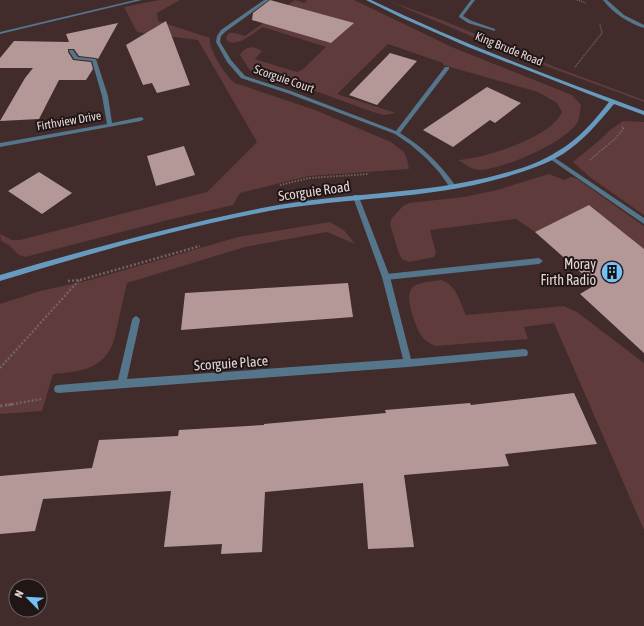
<svg xmlns="http://www.w3.org/2000/svg" width="644" height="626" font-family="'Asap Condensed',sans-serif">
<style>
.green{fill:#5f3b3c}
.building{fill:#b39897}
.lines{fill:none;stroke-linecap:round;stroke-linejoin:round}
.path-far3{stroke:#756161;stroke-width:1.5;stroke-dasharray:1 1;stroke-linecap:butt}
.path-far2{stroke:#756161;stroke-width:2;stroke-dasharray:1.5 1.5;stroke-linecap:butt}
.path-far1{stroke:#756161;stroke-width:2.5;stroke-dasharray:2 2;stroke-linecap:butt}
.path{stroke:#756161;stroke-width:3;stroke-dasharray:2.5 2.5;stroke-linecap:butt}
.lane{fill:#55758b;fill-rule:evenodd}
.street{fill:#55758b;fill-rule:evenodd}
.secondary{fill:#669abe;fill-rule:evenodd}
.labels{text-anchor:middle;dominant-baseline:central;stroke-width:4;stroke-linejoin:round;paint-order:stroke}
.far-street-label{font-size:12px;fill:#e4d5d5;stroke:#211616}
.street-label{font-size:14px;fill:#e4d5d5;stroke:#211616}
.poi-label{font-size:14px;fill:#e4d5d5;stroke:#211616;text-anchor:end}
</style>
<rect width="100%" height="100%" fill="#412b2b"/>
<g class="green">
<path d="M159,0H180L157,13L158,21L210,38C208,49 226,77 235,83L315,110L391,142L404,152L407,159L409,169L309,176L240,193L233,205L168,220L25,257L19,255L9,245L1,241L0,234L12,240H20L207,192L257,142L198,40L137,32L124,7Z"/>
<path d="M295,0L304,3L307,0H354L454,48L572,95L581,105C580,111 580,118 577,123C564,143 504,169 480,170C472,170 465,164 458,160C485,158 536,141 555,122C558,119 560,115 562,112L557,103L538,92L443,65V63L388,44L337,94L396,113L384,115L373,112L318,92L254,73L249,69L240,55C245,46 254,45 262,51L255,59L297,72L302,70L326,47L263,27C253,33 239,47 227,41L226,37L229,33H235L245,36Z"/>
<path d="M386,0L442,20L555,67L644,100V102L516,55Z"/>
<path d="M623,121L644,122V215L591,178L573,162L601,139L610,130Z"/>
<path d="M549,174L564,180L571,177L576,178L644,226V254L629,237L589,205L535,232L516,219L430,230L436,253L434,257L409,262L402,259L399,254L390,224L392,218L403,206L409,203L464,197L497,190Z"/>
<path d="M330,222L344,230L355,244L327,232L245,247L127,283L114,340C105,369 80,372 53,374L42,411L0,414V304L40,291L90,280L238,237Z"/>
<path d="M441,280C456,284 460,302 466,315L564,306L577,312L644,363V530L554,323L524,327L528,339L435,346C429,343 424,340 420,334C415,324 403,295 413,287C420,281 432,282 441,280Z"/>
</g>
<g class="building">
<path d="M270,0L354,23L331,43L252,20L253,13Z"/>
<path d="M166,21L190,85L157,93L152,83L143,85L126,45Z"/>
<path d="M118,23L98,59L96,58L79,56L74,49H68V52L73,60L91,62L93,69L86,80H59L39,119L0,121L25,78L33,68H0V58L14,41L69,42L66,34Z"/>
<path d="M390,53L417,61L377,105L349,95Z"/>
<path d="M487,87L521,103L495,123L490,120L453,147L423,130Z"/>
<path d="M184,146L195,175L156,186L147,156Z"/>
<path d="M39,172L72,193L42,214L8,191Z"/>
<path d="M589,205L644,249V353L580,294L595,285L535,232Z"/>
<path d="M348,283L353,317L181,330L185,293Z"/>
<path d="M574,393L597,444L505,454L509,466L404,475L414,547L368,549L363,483L265,492L262,552L221,554L222,544L164,547L171,491L43,499L35,531L0,534V476L92,468L99,440L178,436L179,430L264,425V424L386,413L385,410L470,403L471,405Z"/>
</g>
<g class="lines">
<g class="path-far3">
<path d="M577,0L586,3"/>
<path d="M575,67L602,33L600,24"/>
</g>
<g class="path-far2">
<path d="M590,160L616,138L624,128L622,127"/>
<path d="M280,185L309,178L368,174"/>
</g>
<g class="path-far1">
<path d="M68,281L80,280L200,246"/>
<path d="M0,368L80,279"/>
<path d="M8,405L41,399"/>
</g>
<path class="path" d="M0,406L13,404"/>
<g class="lane">
<path d="M69,50H73L78,57L96,59L108,96L107,97L102,96L92,61L74,59L69,51Z"/>
<path d="M539,258L543,261L539,264L386,280L382,277L386,274Z"/>
</g>
<g class="street">
<path d="M135,0H142L0,34V32Z"/>
<path d="M264,0H269L225,32L221,36L220,42L231,60L245,76L291,91L396,131L445,67H449V69L400,133C423,147 440,164 455,185V189H451L439,172L426,158L411,145L395,134L287,93L241,78L227,62L216,42L217,36L221,30Z"/>
<path d="M471,0H475L463,16L472,21L495,29V31L468,23L459,17V16Z"/>
<path d="M603,0H607L624,15L644,25V28C628,23 613,13 603,0Z"/>
<path d="M105,94L108,96L112,123L141,117L144,119L141,121L0,147V143L107,124L102,96Z"/>
<path d="M552,156L644,218V224L550,159L549,158Z"/>
<path d="M354,195H358L359,197L390,277L411,359L524,349L527,350L528,353L527,356L408,367L58,393L55,392L54,389L55,386L58,385L118,380L132,320L133,318L136,316L139,318L140,320L127,379L403,359L382,277L353,197Z"/>
</g>
<path class="secondary" d="M366,0H371C460,43 552,77 644,111V115L614,104C599,122 583,141 563,154C545,165 523,172 502,178C426,200 347,197 269,211C178,228 89,254 0,281V275C88,249 177,225 267,207C345,192 425,195 501,174C521,169 541,162 558,151C579,139 595,120 609,102L468,47L400,17Z"/>
</g>
<defs>
<g id="building-disc" transform="scale(1.15)"><circle r="9.5" fill="#73c1f5" stroke="#211616"/><path d="M-4-6H4V6H1V3H-1V6H-4ZM-2.5-4.3h1.7v1.8h-1.7ZM.8-4.3h1.7v1.8H.8ZM-2.5-1h1.7V.8h-1.7ZM.8-1h1.7V.8H.8Z" fill="#111"/></g>
</defs>
<g fill-rule="evenodd">
<use href="#building-disc" x="612" y="272"/>
</g>
<g class="labels">
<g class="far-street-label">
<text transform="translate(509 49) rotate(22)">King Brude Road</text>
<text transform="translate(284 79) rotate(19)">Scorguie Court</text>
<text transform="translate(69 121) rotate(-10)">Firthview Drive</text>
</g>
<g class="street-label">
<text transform="translate(314 191) rotate(-8)">Scorguie Road</text>
<text transform="translate(231 363) rotate(-4)">Scorguie Place</text>
</g>
<g class="poi-label">
<text x="596" y="264">Moray<tspan x="596" dy="16">Firth Radio</tspan></text>
</g>
</g>
<g transform="translate(28 598) rotate(294)"><circle r="19" fill="#211616" stroke="#6f6262"/>
<path d="M0-3L7 15L0 10L-7 15Z" fill="#73c1f5"/>
<text y="-6" font-size="11" font-weight="bold" text-anchor="middle" fill="#e4d5d5">N</text>
</g>
</svg>
